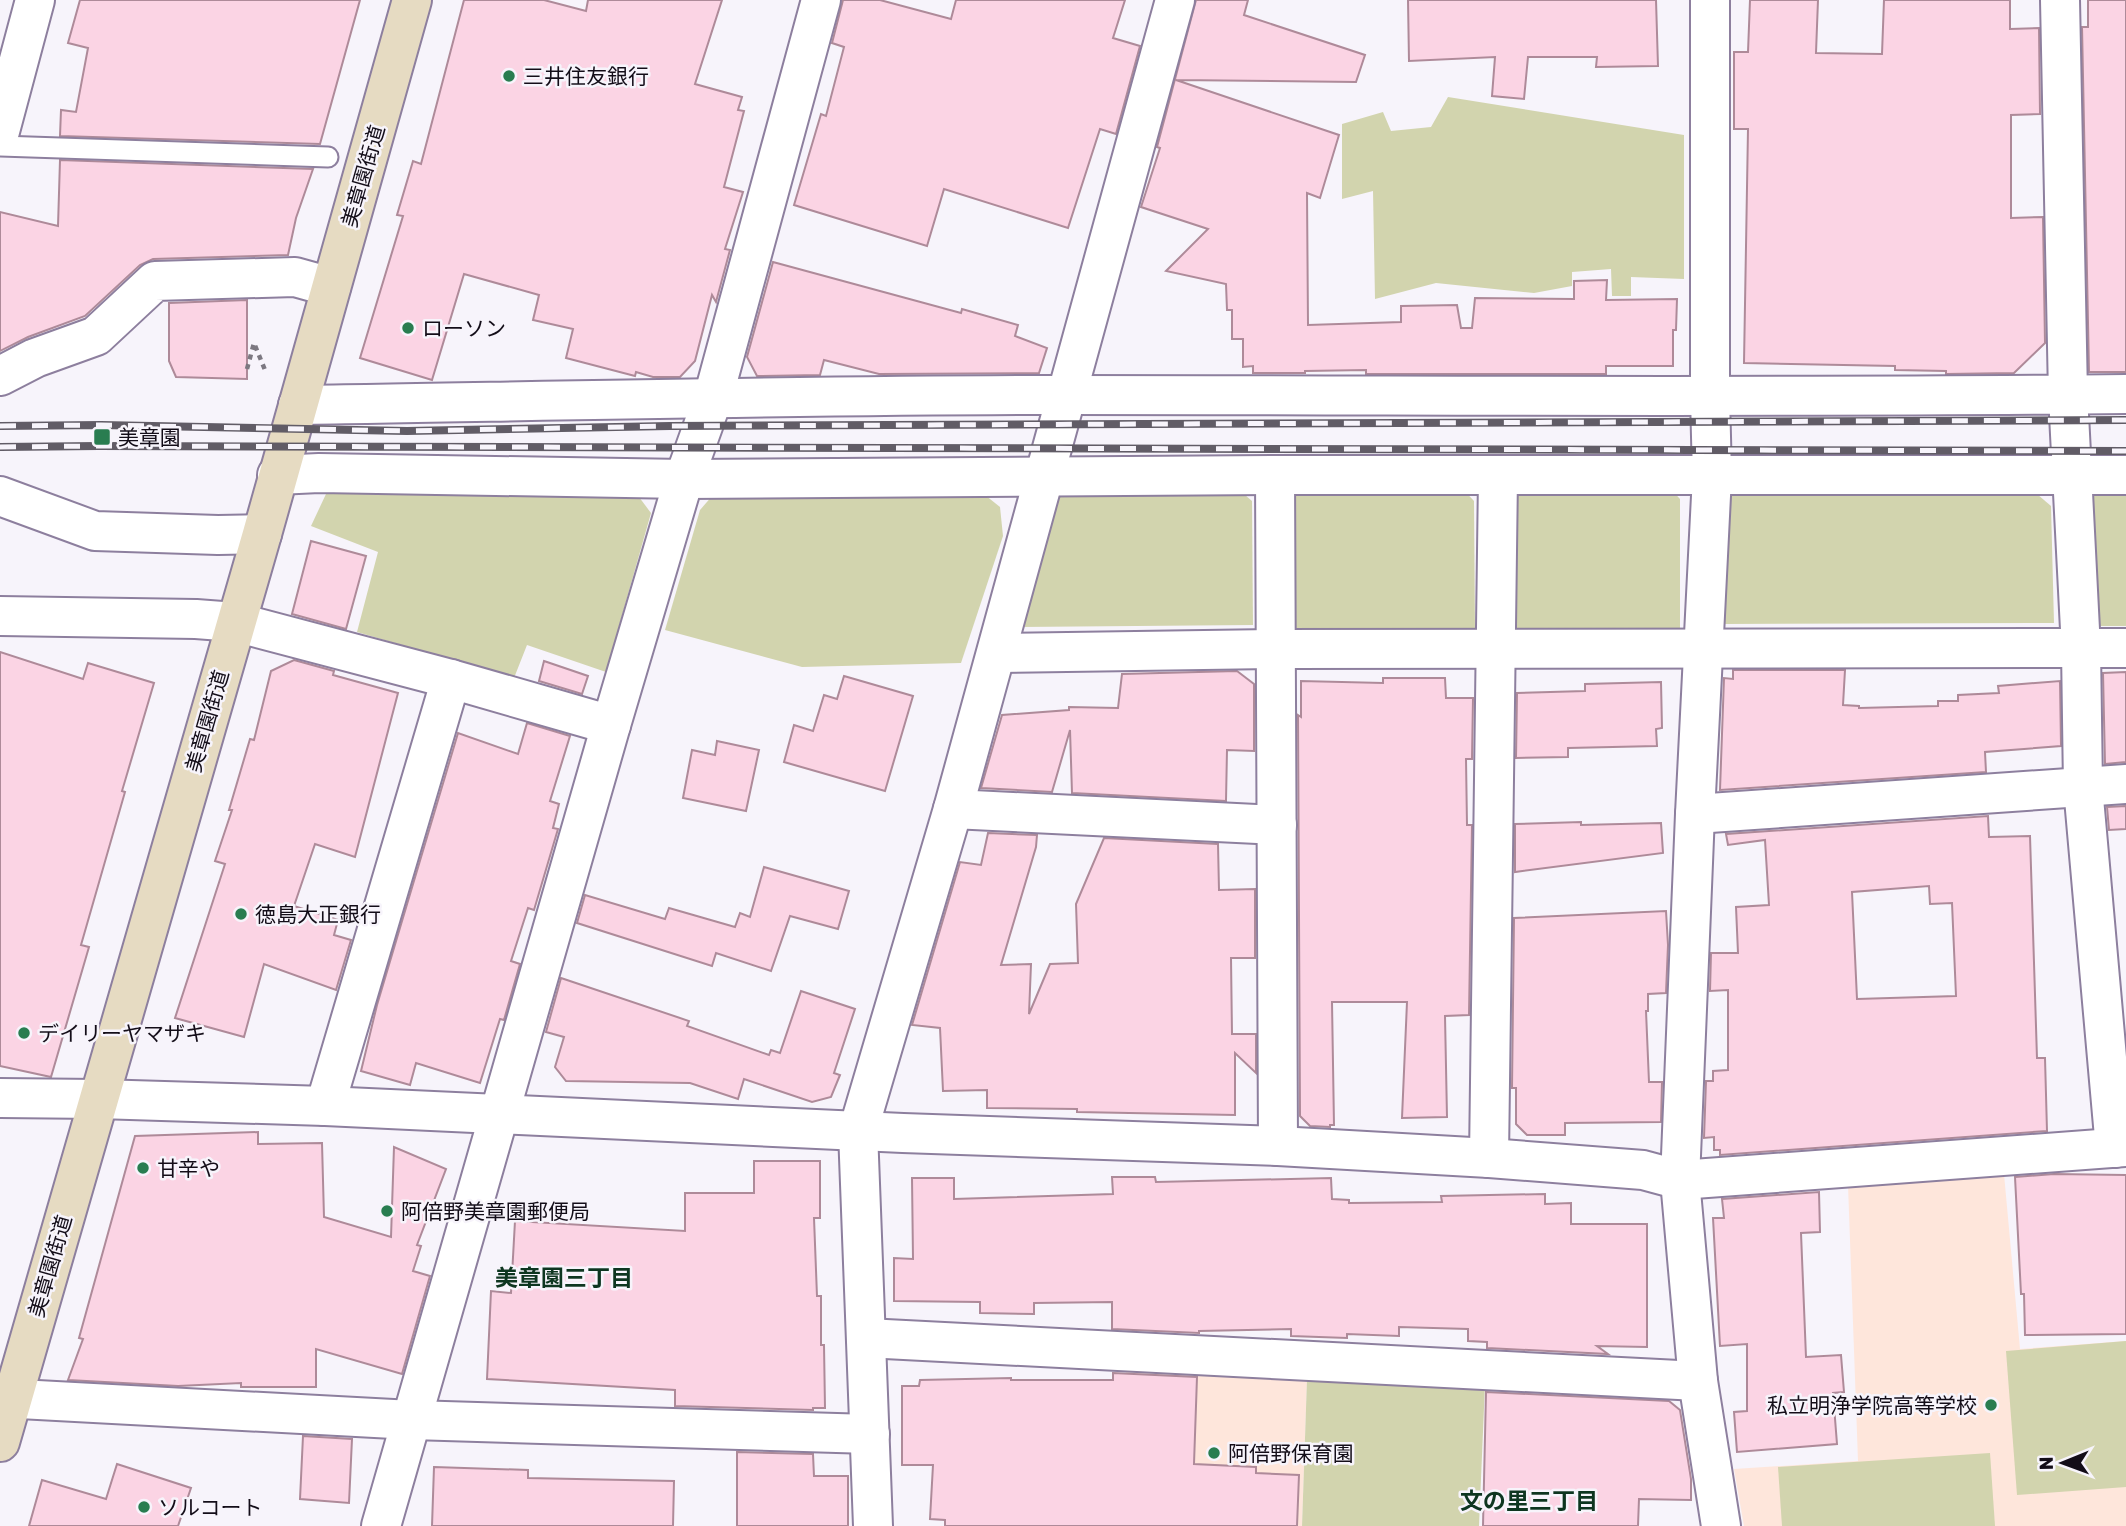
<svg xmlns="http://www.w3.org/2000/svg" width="2126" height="1526" font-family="Rubik,'Noto Sans JP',sans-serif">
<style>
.education{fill:#fee6db}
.green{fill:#d2d4ae}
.building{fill:#fbd4e4;stroke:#ae8a99;stroke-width:2;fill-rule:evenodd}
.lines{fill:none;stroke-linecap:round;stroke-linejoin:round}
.lane-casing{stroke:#8d7f9e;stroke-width:23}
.street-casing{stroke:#8d7f9e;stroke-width:42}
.secondary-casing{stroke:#8d7f9e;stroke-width:42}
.path{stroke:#7c7881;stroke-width:4.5;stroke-dasharray:5 5;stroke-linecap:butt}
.lane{stroke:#fff;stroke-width:19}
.street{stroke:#fff;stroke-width:38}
.secondary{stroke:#e6dbc2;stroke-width:38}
.rail-casing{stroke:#615c66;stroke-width:8}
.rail{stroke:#f7f4fb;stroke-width:5;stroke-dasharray:16;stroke-linecap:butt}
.poi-dot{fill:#297d50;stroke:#f7f4fb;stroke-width:2.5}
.labels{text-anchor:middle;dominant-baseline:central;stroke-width:5;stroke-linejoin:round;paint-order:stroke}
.poi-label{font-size:21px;fill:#130d18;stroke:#f7f4fb;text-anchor:start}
.street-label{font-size:21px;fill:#130d18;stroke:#f7f4fb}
.neighbourhood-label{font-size:23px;font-weight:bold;fill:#0e3620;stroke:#f7f4fb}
</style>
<rect width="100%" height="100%" fill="#f7f4fb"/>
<g class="education">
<path d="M2004,1174L2020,1349L2126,1341V1526H1744L1734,1469L1858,1461L1848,1185Z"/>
<path d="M1126,1368L1307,1379L1302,1526H1122Z"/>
</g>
<g class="green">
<path d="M1448,97L1684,135V279L1631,277V296H1612L1611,269L1572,272V286L1534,293L1436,283L1375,299L1373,191L1342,199V124L1383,112L1391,131L1431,127Z"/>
<path d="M2083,480L2126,481V626H2087Z"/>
<path d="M1459,485L1474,501L1475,630L1290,632L1286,501L1304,487Z"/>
<path d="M1668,486L1680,499V628L1513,631L1510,496L1524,489Z"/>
<path d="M2030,488L2051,506L2054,623L1723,624L1726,492Z"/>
<path d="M1238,489L1252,501L1253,625L1019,627L1059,493Z"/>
<path d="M636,493L651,513L606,672L527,645L514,678L357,632L378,552L311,526L326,494Z"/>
<path d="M713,495H985L1000,507L1003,536L961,663L802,667L665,630L700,510Z"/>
<path d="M2126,1341V1487L2017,1495L2006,1351Z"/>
<path d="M1307,1379L1485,1384L1479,1526H1302Z"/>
<path d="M1990,1453L1995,1526H1782L1778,1467Z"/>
</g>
<g class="building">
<path d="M80,0H360L320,144L60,136L61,110L76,112L88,48L68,43Z"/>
<path d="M464,0H544L586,11L588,0H722L695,84L742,97L738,110L744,111L724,187L743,192L725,249L730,250L716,302L712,295L695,361L680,377H653L636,372L635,376L566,358L573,329L533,320L539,295L464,274L432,380L360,358L403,216L397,215L413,161L421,164Z"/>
<path d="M843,0H880L951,19L956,0H1125L1113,38L1140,46L1116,134L1100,129L1068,228L944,189L927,246L794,205L821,114L826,116L844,47L832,43Z"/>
<path d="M1196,0H1248L1244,15L1365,55L1356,82L1176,80L1339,135L1320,198L1307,193L1308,325L1401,322V306L1457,305L1461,328H1472L1475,298L1574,299V281L1607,280L1606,300L1677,299L1676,330H1673V366H1606V374H1366V370L1305,371V373H1253V366L1243,367V339H1232V310H1227L1226,284L1166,271L1208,229L1141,207L1160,148L1157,147Z"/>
<path d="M1408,0H1656L1658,66L1596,67L1597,57H1528L1524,99L1492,96L1495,57L1409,61Z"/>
<path d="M1750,0H1818L1816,53L1882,54L1884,0H2010V29L2039,28L2040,114L2011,115V218L2043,217L2045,343L2014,373L1946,374V371L1895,370V366L1744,363L1748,129H1734V52H1748Z"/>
<path d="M2088,0H2126V372H2089L2082,27H2088Z"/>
<path d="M60,160L313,169L296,218L288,255L153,259L140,265L85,316L28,337L0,351V212L58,226Z"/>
<path d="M773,262L961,313L962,309L1018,325L1015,336L1047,348L1039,373L879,374L824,360L820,375L757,376L747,357Z"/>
<path d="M247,300V379L176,377L169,361V303Z"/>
<path d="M311,541L366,556L346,629L292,614Z"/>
<path d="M0,652L83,679L88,663L154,683L122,791L125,792L81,945L89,947L51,1077L0,1066Z"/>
<path d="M294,660L334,671L333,675L398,693L355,857L315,844L294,906L338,920L334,935L351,940L336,990L264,964L244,1037L175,1018L225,864L215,861L232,810H229L250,739L254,740L271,671Z"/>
<path d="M544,661L588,676L582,694L539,681Z"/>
<path d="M1733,670H1845L1843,705L1859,706V708L1938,706V701H1958V695L1999,693L1998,686L2060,681L2061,746L1985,752L1986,772L1720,790L1724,678L1733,679Z"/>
<path d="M1237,671L1254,684V751L1227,750L1226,801L1072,793L1070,730L1052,792L981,788L1002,715L1069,710V707L1118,708L1122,674Z"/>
<path d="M2126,672V762L2105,764L2103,673Z"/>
<path d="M844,676L913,696L885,791L784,762L794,725L813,731L824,695L837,699Z"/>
<path d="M1383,678H1445L1446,698H1473L1472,759H1466L1467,825H1472L1469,1015L1445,1016L1447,1117L1402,1118L1407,1002H1332L1334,1125H1330V1127L1310,1126L1300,1116L1298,715L1301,717V681L1383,683Z"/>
<path d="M1661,682L1662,728L1656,729L1657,746L1568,748V757L1516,758L1517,693L1585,691V684Z"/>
<path d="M527,723L570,736L550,801L559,804L553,828L558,829L534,910L528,908L511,961L520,964L504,1020L500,1019L480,1083L416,1063L410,1085L361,1071L377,1005L458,733L518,754Z"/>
<path d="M717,741L759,750L746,811L683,798L692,750L715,755Z"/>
<path d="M2126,806V829L2109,830L2107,807Z"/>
<path d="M1988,816L1989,837L2030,836L2037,1058H2045L2047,1131L1720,1155V1150H1714V1137L1704,1138L1706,1081H1713V1071L1728,1070V990L1710,991L1711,953H1738L1736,907L1769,905L1765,840L1728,845L1726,834ZM1929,886L1930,904L1952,903L1956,996L1857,999L1852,892Z"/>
<path d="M1581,822V825L1661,823L1663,853L1515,872V824Z"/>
<path d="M988,833L1037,835L1036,847L1001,965L1031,964L1029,1014L1050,964L1078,963L1076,904L1104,838L1218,844L1219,890L1255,889V958H1231L1232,1034H1256V1073L1235,1053V1115L1077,1112V1109L987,1108V1090L943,1091L940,1028L912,1025L960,862L981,865Z"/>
<path d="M764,867L849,891L838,929L790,916L771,971L716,953L712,966L577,923L585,895L665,919L669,908L735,927L740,913L750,917Z"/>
<path d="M1666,911L1668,945L1666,993L1648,994V1011H1646L1649,1082H1662L1661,1122L1565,1123V1135H1527L1516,1124V1088H1512L1514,918Z"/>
<path d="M561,978L689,1021L687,1026L769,1055L771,1050L780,1053L801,991L855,1009L834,1073L840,1075L831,1097L812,1102L744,1079L738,1099L690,1083L566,1081L555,1067L564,1037L546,1032Z"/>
<path d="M258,1132V1144L322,1143L324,1217L391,1237L394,1147L446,1169L417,1245L421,1246L413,1271L430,1276L402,1374L316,1349V1387H241V1383L178,1386L68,1380L83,1339L79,1338L135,1136Z"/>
<path d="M754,1161H820V1218H814L817,1296H821V1345H824L825,1408H813V1410L675,1406V1390L487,1379L491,1291L511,1293L515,1221L685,1231V1193H754Z"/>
<path d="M2054,1174L2126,1175V1334L2025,1335L2024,1294H2021L2015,1177Z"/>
<path d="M1112,1177H1155L1156,1182L1331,1178L1332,1199L1349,1200V1203L1442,1202L1441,1196L1545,1194V1204L1571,1203V1224H1647V1347L1597,1346L1608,1354L1487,1348V1342L1468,1341V1329L1399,1327V1336L1347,1334V1338L1291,1336V1329L1199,1331V1333L1112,1329V1302L1034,1303V1314L980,1313V1302L894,1301V1258L913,1259L912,1178H954V1199L1113,1194Z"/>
<path d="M1819,1192L1820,1232L1801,1233L1806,1357L1841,1355L1844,1392L1833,1393L1837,1444L1737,1452L1734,1412L1747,1411V1344L1720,1346L1713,1218H1724L1722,1199Z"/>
<path d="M1113,1373L1197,1377L1194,1464L1256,1467V1473L1299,1475L1297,1526H945V1520L930,1519L933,1465H902V1386H919L920,1380L1011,1378V1380H1113Z"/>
<path d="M1486,1392L1669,1401L1680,1410L1691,1479V1500L1639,1499L1638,1526H1483Z"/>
<path d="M303,1436L352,1439L349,1503L300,1499Z"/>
<path d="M737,1452L813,1454L814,1476H848V1526H737Z"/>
<path d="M117,1464L191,1488L178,1526H29L42,1480L106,1499Z"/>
<path d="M434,1467L528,1470V1478L674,1481L673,1526H432Z"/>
</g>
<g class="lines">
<g class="lane-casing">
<path id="lane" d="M0,146L328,157"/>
</g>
<g class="street-casing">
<g id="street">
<path d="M1710,0V397L1712,476L1695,814L1680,1180L1698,1381L1721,1526"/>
<path d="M2060,0L2068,395L2081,649L2083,787L2115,1148"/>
<path d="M0,131L35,0"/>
<path d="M0,376L35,358L96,336L155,281L295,277L331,287"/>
<path d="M298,405C555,401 812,395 1069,395C1422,395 1774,398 2126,394"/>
<path d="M277,475L319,473L684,479L1275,475H2126"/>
<path d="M1275,475L1278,1146"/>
<path d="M0,496L95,531L218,535L262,534"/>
<path d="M0,616L196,619L235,622L451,679L611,725"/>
<path d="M997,653L1276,649L2126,648"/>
<path d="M953,809L1277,825"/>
<path d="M1695,814L2126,784"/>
<path d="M0,1098L98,1099L325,1106L903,1133L1278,1146L1489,1158L1643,1170L1680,1180L2126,1147"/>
<path d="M325,1106L451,679"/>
<path d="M1489,1158L1498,476"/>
<path d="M866,1338L1698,1381"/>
<path d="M0,1398L412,1420L870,1434"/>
<path d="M381,1526L611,725L684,479L713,398L821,0"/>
<path d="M873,1526L858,1131L953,809L1175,0"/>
</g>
</g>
<g class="secondary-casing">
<path id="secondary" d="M0,1442L262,534L412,0"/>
</g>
<path class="path" d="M247,369L254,343L265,370"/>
<use href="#lane" class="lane"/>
<use href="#street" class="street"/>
<use href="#secondary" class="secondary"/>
<g class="rail-casing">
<g id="rail">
<path d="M0,426L101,425L407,431L670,426L2126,420"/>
<path d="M0,447L99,446L2126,451"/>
</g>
</g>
<use href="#rail" class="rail"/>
</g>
<g class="poi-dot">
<circle cx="509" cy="76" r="7"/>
<circle cx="408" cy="328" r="7"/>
<rect x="93" y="428" width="18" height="18" rx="3.5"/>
<circle cx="241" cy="914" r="7"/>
<circle cx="24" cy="1033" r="7"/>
<circle cx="143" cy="1168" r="7"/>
<circle cx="387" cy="1211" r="7"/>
<circle cx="1991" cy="1405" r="7"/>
<circle cx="1214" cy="1453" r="7"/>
<circle cx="144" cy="1507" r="7"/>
</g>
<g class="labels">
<g class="poi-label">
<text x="523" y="76">三井住友銀行</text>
<text x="422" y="328">ローソン</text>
<text x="118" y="437">美章園</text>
<text x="255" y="914">徳島大正銀行</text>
<text x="38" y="1033">デイリーヤマザキ</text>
<text x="157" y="1168">甘辛や</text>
<text x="401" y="1211">阿倍野美章園郵便局</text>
<text x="1977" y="1405" text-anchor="end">私立明浄学院高等学校</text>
<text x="1228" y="1453">阿倍野保育園</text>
<text x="158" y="1507">ソルコート</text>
</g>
<g class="street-label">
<text transform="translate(363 176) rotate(-74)">美章園街道</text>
<text transform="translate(207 721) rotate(-74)">美章園街道</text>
<text transform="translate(50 1266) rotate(-74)">美章園街道</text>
</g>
<g class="neighbourhood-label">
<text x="564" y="1278">美章園三丁目</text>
<text x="1529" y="1501">文の里三丁目</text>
</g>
</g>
<g transform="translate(2063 1463) rotate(269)" stroke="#f7f4fb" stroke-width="5" paint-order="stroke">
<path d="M0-5L12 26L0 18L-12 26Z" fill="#130d18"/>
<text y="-10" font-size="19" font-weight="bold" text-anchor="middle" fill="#130d18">N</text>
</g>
</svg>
